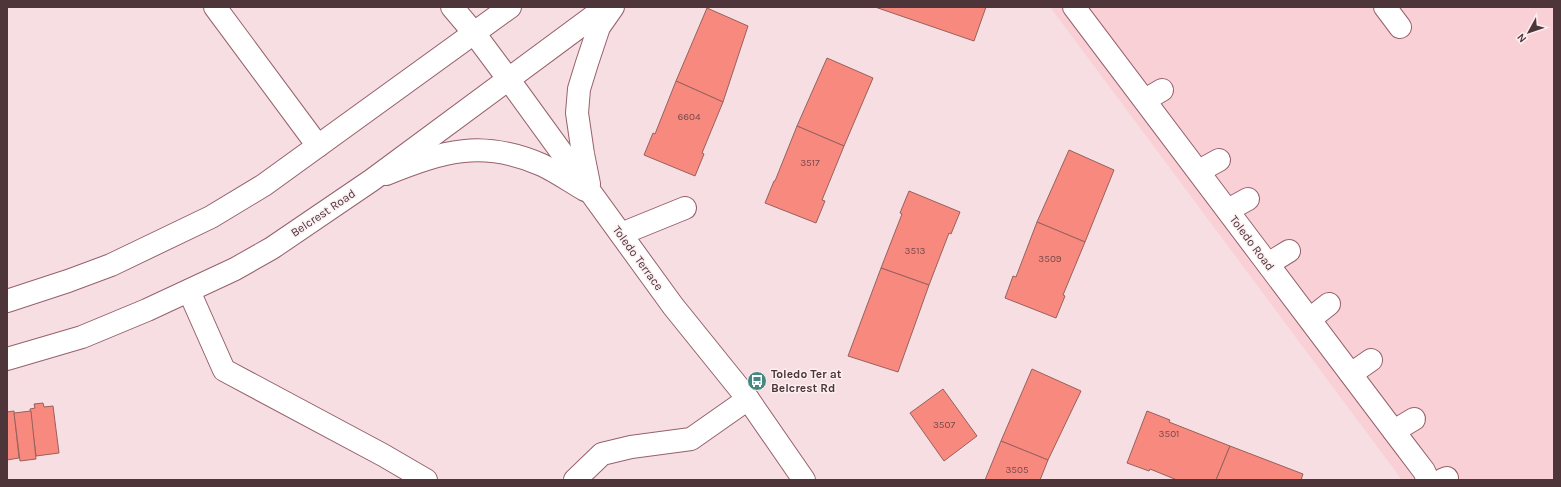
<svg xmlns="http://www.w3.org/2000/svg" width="1561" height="487" font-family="Karla,sans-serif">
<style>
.built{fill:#fad0d7}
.building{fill:#f8897f;stroke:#97615c}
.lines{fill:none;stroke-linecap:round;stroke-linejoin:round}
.minor-casing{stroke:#96616c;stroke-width:24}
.major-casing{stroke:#96616c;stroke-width:24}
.minor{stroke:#fff;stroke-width:22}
.major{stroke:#fff;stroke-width:22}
.labels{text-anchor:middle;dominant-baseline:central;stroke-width:3;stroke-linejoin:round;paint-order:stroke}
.number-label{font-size:10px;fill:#784a4b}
.street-label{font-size:12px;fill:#4d353a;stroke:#fceff1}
.poi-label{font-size:12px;font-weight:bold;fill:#4d353a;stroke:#fceff1;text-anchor:start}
</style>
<rect width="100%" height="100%" fill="#f7dee2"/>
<path class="built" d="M1050,7H1554V480H1402Z"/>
<g class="building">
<path d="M875,7H986L974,41Z"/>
<path d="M707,8L748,26L723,102L676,81Z"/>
<path d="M827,58L873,78L844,146L797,126Z"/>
<path d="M676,81L723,102L702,153L704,154L695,176L644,155L653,133L655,134Z"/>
<path d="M797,126L844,146L822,200L825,201L816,223L765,203L774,181H775Z"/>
<path d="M1069,150L1114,170L1085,242L1037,222Z"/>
<path d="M909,191L960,212L951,234L949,233L929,285L881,268L902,214L900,213Z"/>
<path d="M1037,222L1085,242L1063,295L1065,296L1056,318L1005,298L1013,276L1016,277Z"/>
<path d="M881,268L929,285L898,372L848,356Z"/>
<path d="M1032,369L1081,391L1048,460L1001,441Z"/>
<path d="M943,389L977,436L944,461L910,413Z"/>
<path d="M43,403L44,407L53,406L59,453L36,456L30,409L35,408L34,404Z"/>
<path d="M14,411L19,458L7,460V412Z"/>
<path d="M31,411L36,459L20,461L14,413Z"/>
<path d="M1147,411L1170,420L1169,422L1230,446L1216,480H1177L1150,469L1149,471L1127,463Z"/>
<path d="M1001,441L1048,460L1040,480H985Z"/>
<path d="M1230,446L1303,474L1301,480H1216Z"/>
</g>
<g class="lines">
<g class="minor-casing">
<g id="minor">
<path d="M215,7L318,146"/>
<path d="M452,7L474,33L509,80L673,306L748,399L804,480"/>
<path d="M1074,7L1405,446L1424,471L1428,480"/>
<path d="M1385,7L1400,27"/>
<path d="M1145,100L1162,90"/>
<path d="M1199,171L1219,160"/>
<path d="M386,174C443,151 483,139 542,165C557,172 571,182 585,190"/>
<path d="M589,184L583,154L577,113L579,89L587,63L599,27L613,7"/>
<path d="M1228,210L1248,199"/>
<path d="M621,234L685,208"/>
<path d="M1268,264L1289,251"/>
<path d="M189,291L224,370L383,455L426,480"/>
<path d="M1310,319L1329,304"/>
<path d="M1351,374L1371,360"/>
<path d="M1394,431L1414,419"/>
<path d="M575,480L602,454L631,447L691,439L748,399"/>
<path d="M1442,480L1447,478"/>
</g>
</g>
<g class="major-casing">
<g id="major">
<path d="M7,301L68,281L111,265L211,217L264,185L510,7"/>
<path d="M7,359L82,337L147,310L235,269L272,248L372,180L606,7"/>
</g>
</g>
<use href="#minor" class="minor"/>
<use href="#major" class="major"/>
</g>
<defs>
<g id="bus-disc" transform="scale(1)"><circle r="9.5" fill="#438982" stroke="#fceff1"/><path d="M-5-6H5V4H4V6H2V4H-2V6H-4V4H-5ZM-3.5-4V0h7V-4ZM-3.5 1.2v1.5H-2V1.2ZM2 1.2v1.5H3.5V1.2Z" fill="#fff"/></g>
</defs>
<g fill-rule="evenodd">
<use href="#bus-disc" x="757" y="381"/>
</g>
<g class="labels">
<g class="number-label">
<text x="689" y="117">6604</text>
<text x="810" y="163">3517</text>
<text x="915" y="251">3513</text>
<text x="1050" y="259">3509</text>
<text x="944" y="425">3507</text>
<text x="1169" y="434">3501</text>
<text x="1017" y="470">3505</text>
</g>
<g class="street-label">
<text transform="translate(323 213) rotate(-34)">Belcrest Road</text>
<text transform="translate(1252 243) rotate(53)">Toledo Road</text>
<text transform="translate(638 258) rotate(54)">Toledo Terrace</text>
</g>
<g class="poi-label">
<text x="771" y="374">Toledo Ter at<tspan x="771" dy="14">Belcrest Rd</tspan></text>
</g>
</g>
<rect width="1561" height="487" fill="none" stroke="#4d353a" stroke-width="16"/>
<g transform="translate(1529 32) rotate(230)" stroke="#fceff1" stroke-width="3" paint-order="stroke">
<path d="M0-3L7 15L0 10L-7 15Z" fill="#4d353a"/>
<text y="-6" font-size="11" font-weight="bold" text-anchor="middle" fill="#4d353a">N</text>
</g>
</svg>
